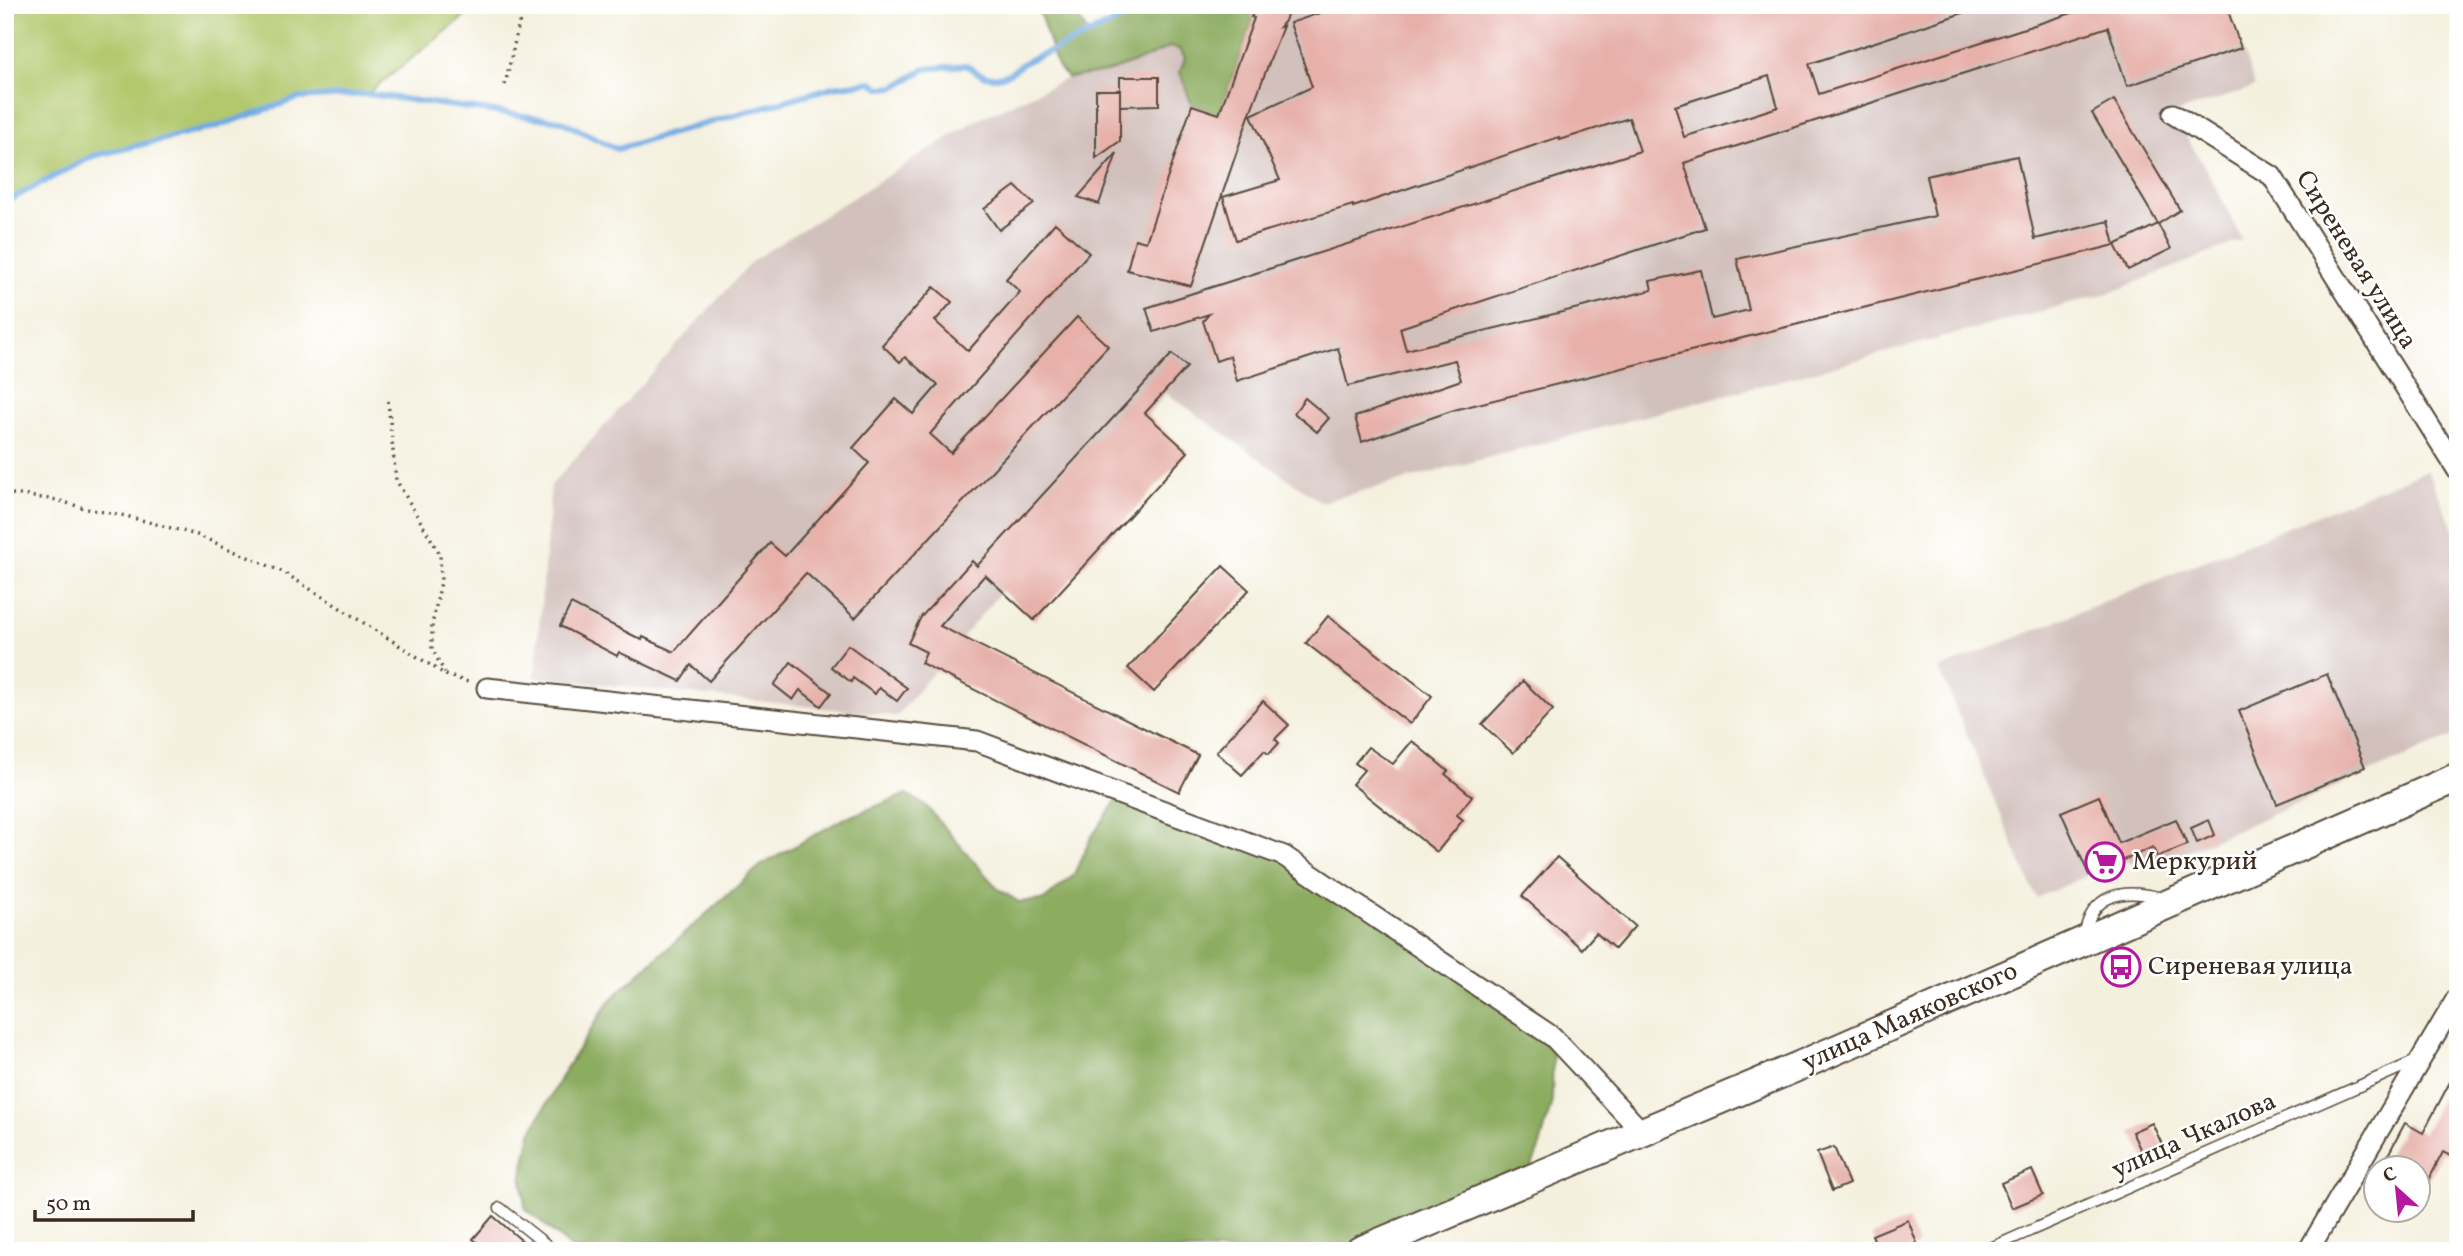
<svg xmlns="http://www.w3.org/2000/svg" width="2463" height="1256" font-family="Vollkorn,serif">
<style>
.industrial{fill:#d1c0bc}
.green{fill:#b1c86c;stroke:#767945;stroke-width:2}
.forest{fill:#8cac60;stroke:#646b3f;stroke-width:2}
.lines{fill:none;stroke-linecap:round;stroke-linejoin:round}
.stream{stroke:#71aae1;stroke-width:6}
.building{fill:#e7b1aa;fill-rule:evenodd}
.lane-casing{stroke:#57483b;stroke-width:13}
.street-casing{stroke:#57483b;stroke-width:23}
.secondary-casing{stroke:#57483b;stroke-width:32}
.path{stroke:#57483b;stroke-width:3.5;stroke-dasharray:2 5;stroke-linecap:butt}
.lane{stroke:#fff;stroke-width:10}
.street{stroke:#fff;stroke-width:19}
.secondary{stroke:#fff;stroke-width:28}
.labels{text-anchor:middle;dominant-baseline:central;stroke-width:5;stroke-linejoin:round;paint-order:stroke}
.street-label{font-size:26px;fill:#3b2a1e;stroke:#fff}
.poi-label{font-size:26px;fill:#3b2a1e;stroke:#fff;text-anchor:start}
</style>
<rect width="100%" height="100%" fill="#fff"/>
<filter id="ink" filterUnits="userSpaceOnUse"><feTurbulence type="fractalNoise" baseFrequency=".0143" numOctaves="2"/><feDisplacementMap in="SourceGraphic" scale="14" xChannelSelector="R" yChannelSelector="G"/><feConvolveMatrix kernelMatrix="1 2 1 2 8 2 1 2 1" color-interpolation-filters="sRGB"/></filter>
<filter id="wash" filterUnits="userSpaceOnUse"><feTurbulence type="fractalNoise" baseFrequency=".00686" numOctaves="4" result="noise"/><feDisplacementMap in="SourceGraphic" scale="28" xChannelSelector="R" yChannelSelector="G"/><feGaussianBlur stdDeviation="1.57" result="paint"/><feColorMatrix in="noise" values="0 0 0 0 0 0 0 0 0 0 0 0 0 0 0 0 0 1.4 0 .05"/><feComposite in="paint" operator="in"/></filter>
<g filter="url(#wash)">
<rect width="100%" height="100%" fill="#f4f0de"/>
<g class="industrial">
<path d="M1226,5H2229L2255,87L2173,114L2211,178L2242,240L2107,294L1321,502L1166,393L897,716L535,677L551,485L753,260L975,121Z"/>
<path d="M2427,470L2458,537V734L2144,870L2126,859L2036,898L1939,669Z"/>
</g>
<path class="green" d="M5,5H479L367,94L299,98L215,127L93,156L5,202Z"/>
<g class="forest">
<path d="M1037,5H1074L1080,21L1090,35L1149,5H1258L1251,16L1254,18L1219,114L1192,105L1180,72L1185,58L1180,49L1169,47L1146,58L1107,72L1068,78L1057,66Z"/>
<path d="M907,794L925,805L997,888L1019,902L1044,900L1073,876L1091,838L1120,795L1284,856L1553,1037L1552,1101L1540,1146L1526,1181L1360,1251H575L525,1208L522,1176L531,1133L563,1073L610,1000L760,866L841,820Z"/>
</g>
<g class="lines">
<path class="stream" d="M5,202L93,156L215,127L299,98L367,94L561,121L617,149L833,87L872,82L880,88L895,87L925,69L966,65C976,72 984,78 996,77C1014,76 1018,63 1034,58C1073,43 1111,24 1149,5"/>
</g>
<g id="blocks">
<g class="building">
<path d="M1258,5H1290L1285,21L1280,27L1283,26L1250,113L1191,286L1127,270L1135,239L1146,242L1192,105L1219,114L1254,18L1251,17Z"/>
<path d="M1343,5H1978V8L1809,64L1819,94L2097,5H2226L2241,48L2127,86L2108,27L1684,163L1705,228L1400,328L1406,350L1652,290L1650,281L1701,270L1712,319L1749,310L1737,259L1935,216L1926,176L2017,156L2035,239L2109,221L2115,245L1454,410L1362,442L1355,417L1461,380L1455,360L1348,386L1338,348L1237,381L1230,356L1216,361L1203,321L1209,314L1154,332L1146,308L1640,151L1629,118L1560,140L1559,137L1353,207V205L1236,240L1223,197L1280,180L1251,115L1312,87L1290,23ZM1769,76L1778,107L1684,137L1675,106Z"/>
<path d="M1120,77H1159V105L1120,106Z"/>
<path d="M1096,90H1120V141L1096,158Z"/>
<path d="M2114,100L2180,210L2158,224L2092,113Z"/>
<path d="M1117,153L1099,204L1078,197Z"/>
<path d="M1015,186L1034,204L999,230L984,209Z"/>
<path d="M1055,223L1089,253L930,434L951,453L1077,317L1108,346L855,618L806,573L709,681L691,665L680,681L619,652L617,656L560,626L571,604L642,640L643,637L674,652L770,543L785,556L869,463L853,448L896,399L913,414L938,385L905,357L900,362L882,345L934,287L952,302L935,321L968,351L1020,292L1006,279Z"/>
<path d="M2158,224L2171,249L2128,270L2115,245Z"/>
<path d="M1172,354L1187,367L1145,413L1188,452L1034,620L985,575L940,626L1198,755L1179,792L921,663L926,652L908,643L921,617L972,561L977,566Z"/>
<path d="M1305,398L1329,418L1317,432L1294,413Z"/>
<path d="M1223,566L1249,590L1154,692L1128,668Z"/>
<path d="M1328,616L1432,696L1410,724L1306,643Z"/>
<path d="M848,645L907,688L897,701L879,688L875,694L853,678L851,682L831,667Z"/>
<path d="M791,662L831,693L821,706L800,690L793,700L774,685Z"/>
<path d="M2327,674L2365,767L2277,804L2239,711Z"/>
<path d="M1523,681L1553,710L1513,753L1482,724Z"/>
<path d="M1263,701L1289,725L1275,739L1279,743L1269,754L1264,751L1242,775L1216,752Z"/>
<path d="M1412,741L1448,771L1445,774L1472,796L1457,815L1463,820L1437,852L1352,784L1364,770L1355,763L1368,747L1393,764Z"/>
<path d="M2099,796L2119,843L2176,819L2187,845L2157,857L2153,847L2089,875L2061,812Z"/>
<path d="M2209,820L2215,835L2197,843L2191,828Z"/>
<path d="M1557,857L1635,926L1615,949L1596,933L1582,949L1522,896Z"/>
<path d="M2458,1067V1160L2443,1152L2418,1201V1168H2381L2405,1123L2423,1133Z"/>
<path d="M2152,1123L2166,1153L2146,1161L2132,1132Z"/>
<path d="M1834,1147L1849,1184L1832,1191L1817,1153Z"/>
<path d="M2032,1170L2043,1195L2012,1208L2001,1183Z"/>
<path d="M493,1216L534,1251H487L473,1239Z"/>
<path d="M1908,1220L1918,1246L1905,1251H1879L1872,1235Z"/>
</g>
</g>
</g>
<g filter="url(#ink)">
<use href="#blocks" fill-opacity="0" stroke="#57483b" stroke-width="2"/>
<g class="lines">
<g class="lane-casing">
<g id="lane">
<path d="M2084,937C2091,892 2124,888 2162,898"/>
<path d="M500,1208L554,1251"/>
<path d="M1984,1251L2416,1061"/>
</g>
</g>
<g class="street-casing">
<g id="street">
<path d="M2173,114L2272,176L2458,471"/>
<path d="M487,688L977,741L1284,856L1553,1037L1642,1132"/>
<path d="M2308,1251L2458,996"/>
</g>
</g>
<g class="secondary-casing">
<path id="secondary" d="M1360,1251L1799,1066L2458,777"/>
</g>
<g class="path">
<path d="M505,85L523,5"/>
<path d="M388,401L396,480L440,554L441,582L432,625V649L445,673"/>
<path d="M5,493L57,500L87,509L126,516L197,535L285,573L446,675L468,682"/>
</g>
<use href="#lane" class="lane"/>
<use href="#street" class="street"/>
<use href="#secondary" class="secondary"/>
</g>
</g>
<defs>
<g id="supermarket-ring" transform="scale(2.0125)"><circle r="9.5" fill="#fff" stroke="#b5179e" stroke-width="1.5"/><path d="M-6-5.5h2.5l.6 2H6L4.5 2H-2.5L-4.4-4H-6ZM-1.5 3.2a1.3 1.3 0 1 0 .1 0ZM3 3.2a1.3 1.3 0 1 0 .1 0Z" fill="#b5179e"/></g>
<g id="bus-ring" transform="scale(2.0125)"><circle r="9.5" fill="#fff" stroke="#b5179e" stroke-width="1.5"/><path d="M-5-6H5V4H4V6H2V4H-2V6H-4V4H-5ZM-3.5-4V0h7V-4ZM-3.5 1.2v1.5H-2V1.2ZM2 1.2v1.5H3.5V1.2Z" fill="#b5179e"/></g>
</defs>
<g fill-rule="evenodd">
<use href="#supermarket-ring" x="2105" y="862"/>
<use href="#bus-ring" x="2121" y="967"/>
</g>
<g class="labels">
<g class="street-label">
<text transform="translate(2356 260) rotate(58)">Сиреневая улица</text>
<text transform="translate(1910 1017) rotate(-24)">улица Маяковского</text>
<text transform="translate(2194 1136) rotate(-24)">улица Чкалова</text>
</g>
<g class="poi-label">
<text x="2132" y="862">Меркурий</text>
<text x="2148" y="967">Сиреневая улица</text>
</g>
</g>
<rect width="2463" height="1256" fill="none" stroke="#fff" stroke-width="28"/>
<g transform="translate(2397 1189) rotate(333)"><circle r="33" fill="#ffffff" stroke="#b1aaa5" stroke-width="2"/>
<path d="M0-5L12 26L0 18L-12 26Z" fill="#b5179e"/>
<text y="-10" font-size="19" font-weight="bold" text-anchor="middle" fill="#3b2a1e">С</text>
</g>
<path d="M35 1210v10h158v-10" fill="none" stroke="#3b2a1e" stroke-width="3.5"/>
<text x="46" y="1210" font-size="21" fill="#3b2a1e" stroke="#ffffff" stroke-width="5" paint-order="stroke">50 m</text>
</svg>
